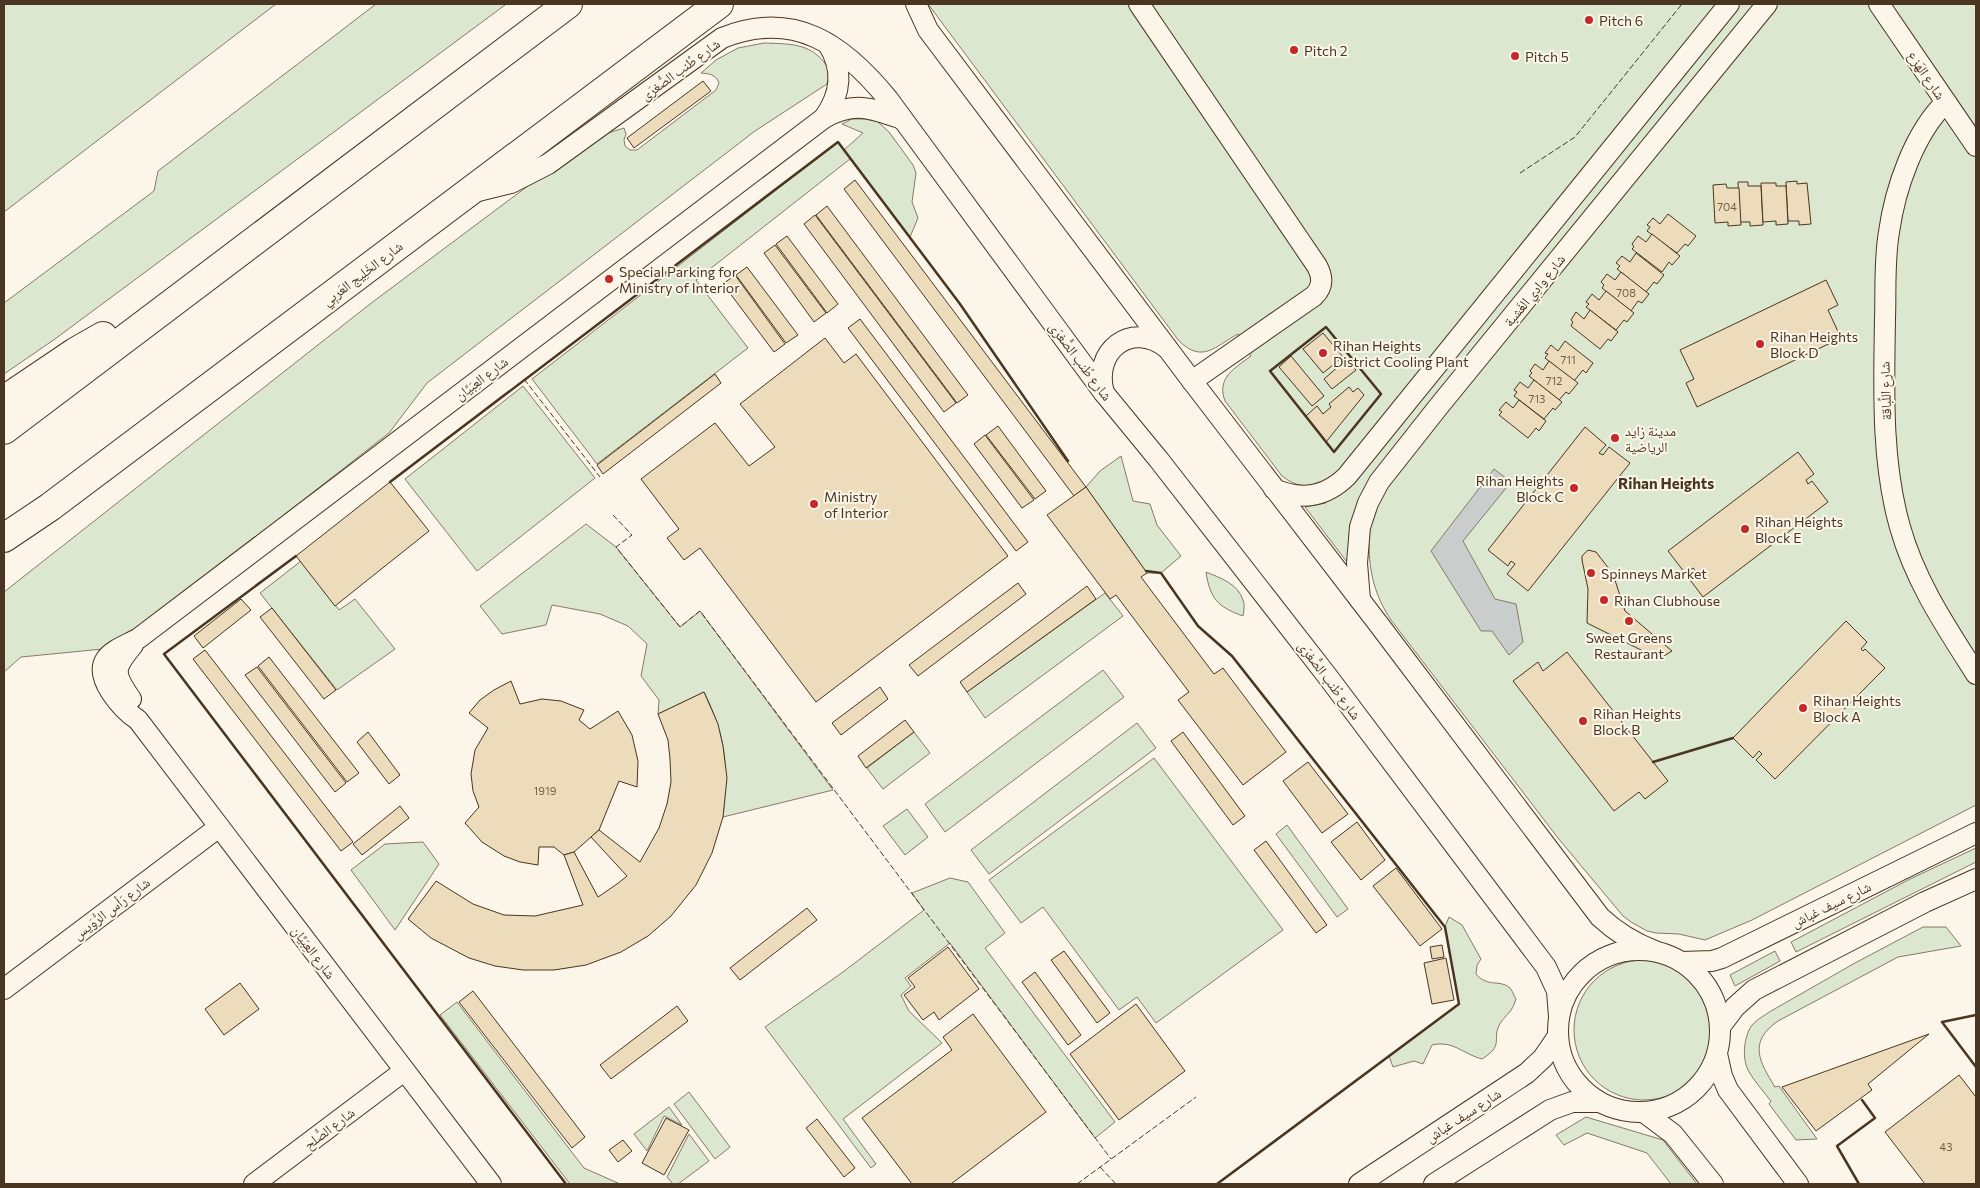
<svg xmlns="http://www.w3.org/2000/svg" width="1980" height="1188" font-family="Commissioner,'Noto Naskh Arabic',sans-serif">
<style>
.green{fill:#dce7d0;stroke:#887966}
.water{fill:#c9cecd;stroke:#887966}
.building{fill:#ecdcbc;stroke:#4a3520}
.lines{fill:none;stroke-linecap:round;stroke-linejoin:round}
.minor-casing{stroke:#4a3520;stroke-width:22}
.highway-casing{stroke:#4a3520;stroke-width:30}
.minor{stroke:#fbf6e9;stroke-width:20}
.highway{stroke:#fbf6e9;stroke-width:28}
.fence{stroke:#4a3520;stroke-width:1;stroke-dasharray:6 2.5;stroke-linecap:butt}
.wall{stroke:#4a3520;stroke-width:2.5}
.poi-dot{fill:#c62828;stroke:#fbf6e9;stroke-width:2}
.labels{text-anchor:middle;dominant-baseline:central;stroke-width:4;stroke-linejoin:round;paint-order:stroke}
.number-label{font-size:11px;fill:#725f47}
.poi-label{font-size:14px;fill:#4a3520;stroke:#fbf6e9;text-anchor:start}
.street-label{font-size:14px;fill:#4a3520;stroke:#fbf6e9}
.neighbourhood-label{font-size:15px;font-weight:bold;fill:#4a3520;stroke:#fbf6e9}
</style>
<rect width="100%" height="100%" fill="#fbf6e9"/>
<g class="green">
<path d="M4,4H276L4,212Z"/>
<path d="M376,4H504L505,5L55,339L4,374V303L154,191L158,171Z"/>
<path d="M928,4H1976V805L1752,920L1705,940L1679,934L1656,933L1647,931L1631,922L1623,916L1558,838L1391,620C1375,596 1369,572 1369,544L1349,539L1350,566L1305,507L1326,503L1320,483C1305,488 1295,486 1282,476L1225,401C1216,378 1235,368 1251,356L1238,334C1215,346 1203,364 1179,341Z"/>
<path d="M764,43C793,44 814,43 830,71L827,84L755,131L427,383L389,433L113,648L21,657L4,672V592L370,304L592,138L624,128L626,134L624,140L625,146L630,150H637L716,90L719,83C715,74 710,74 701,73L716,60L738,48Z"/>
<path d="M852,119H866L878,122L889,132L913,165L916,173L912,202L918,218L910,237L850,159L696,280L748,348L597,464L532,379L838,142L844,150L863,133L842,124Z"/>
<path d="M523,386L595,478L477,571L405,479Z"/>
<path d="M1121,456L1133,501L1150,504L1157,525L1181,556L1161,573H1147L1086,487L1100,471Z"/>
<path d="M586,524L616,547L680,627L700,611L833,790L723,817C728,767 727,738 704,692L658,714L659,700L641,676L647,644L628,626L600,614L552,605L546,625L502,634L480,606Z"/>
<path d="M301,561L339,610L355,599L395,649L337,690L260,593Z"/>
<path d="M1206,572C1221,578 1238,584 1243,600C1245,604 1244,611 1243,616C1218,607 1210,599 1206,572Z"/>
<path d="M1105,593L1123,616L985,718L967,692Z"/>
<path d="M1103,670L1124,697L945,832L925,804Z"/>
<path d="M1137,723L1156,748L989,874L971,850Z"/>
<path d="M914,732L930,753L883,789L867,768Z"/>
<path d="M1154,758L1283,930L1156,1023L1137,997L1119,1010L1043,907L1021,923L989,880Z"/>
<path d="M907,809L928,837L905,855L883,826Z"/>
<path d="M1287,825L1348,909L1337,917L1276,834Z"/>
<path d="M423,842L439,864L395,930L351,870L385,844Z"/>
<path d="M1976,848V862L1796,952L1791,942L1910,879Z"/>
<path d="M950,878L968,882L1005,933L985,948L1115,1122L1095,1138L950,943L905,978L911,986L901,995L909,1011L942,1043L843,1119L876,1164L871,1168L765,1027L843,972L924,910L912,893Z"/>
<path d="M1449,917L1462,925L1481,959L1477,965L1476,974C1488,988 1500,979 1510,988C1512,990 1514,996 1516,999C1511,1014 1509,1011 1501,1022C1490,1039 1506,1044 1482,1059C1463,1054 1453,1040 1432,1045L1423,1064L1414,1061L1393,1067L1389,1056L1459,1004L1445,927Z"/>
<path d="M1923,927H1946L1961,946L1898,957L1778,1021C1748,1042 1759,1061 1775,1087L1779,1086L1817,1139L1796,1140L1769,1104L1771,1101C1763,1091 1754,1081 1748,1070C1742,1058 1744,1039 1750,1028C1755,1020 1764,1016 1771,1011L1855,963Z"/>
<path d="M1775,951L1780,961L1735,986L1730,975Z"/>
<circle cx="1644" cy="1030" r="70"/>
<path d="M457,1002L584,1168L620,1184H570L440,1015Z"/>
<path d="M689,1092L730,1147L715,1159L674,1104Z"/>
<path d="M669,1107L682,1125L664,1116L647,1151L634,1134Z"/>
<path d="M1586,1117L1663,1140L1697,1184H1671L1647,1153L1587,1133L1564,1145L1556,1135Z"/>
<path d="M689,1134L709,1161L678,1184H673L667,1177Z"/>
</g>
<path class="water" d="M1494,469L1511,482L1463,541L1495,599L1516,604L1523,642L1509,655L1492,631H1481L1431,551Z"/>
<g class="building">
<path d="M703,81L711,91L634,148L627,138Z"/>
<path d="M855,180L1086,487L1074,496L844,189Z"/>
<path d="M1797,181V184L1807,183L1811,224L1799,225V221H1788L1786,182Z"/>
<path d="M1738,182H1748V186H1761L1763,225L1750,226V222H1740Z"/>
<path d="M1761,183H1776V186H1786L1788,224L1776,225V221L1763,222Z"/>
<path d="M1726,184L1727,188H1739L1741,225L1728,226V222L1715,223L1713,185Z"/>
<path d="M827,206L968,395L957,403L816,215Z"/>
<path d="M1668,214L1696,236L1688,246L1685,244L1677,253L1647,231L1650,227L1647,225L1653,218L1660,224Z"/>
<path d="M815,215L956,403L944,412L804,224Z"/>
<path d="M1652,234L1680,256L1672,265L1669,262L1662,272L1632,249L1634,247L1632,244L1638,236L1646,242Z"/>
<path d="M787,236L838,304L827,313L776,244Z"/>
<path d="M775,245L826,313L814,322L764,253Z"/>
<path d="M1636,253L1664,275L1657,284L1654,282L1646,292L1617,269L1620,266L1616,263L1622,256L1630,262Z"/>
<path d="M747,267L798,335L786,343L736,275Z"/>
<path d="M1621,272L1649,294L1642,303L1638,301L1631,311L1602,288L1604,285L1601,282L1607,274L1615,280Z"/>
<path d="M735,275L785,344L774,352L723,284Z"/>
<path d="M1826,280L1838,305L1828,310L1841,338L1697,407L1686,383L1694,379L1680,350Z"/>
<path d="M1606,291L1634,313L1627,322L1624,320L1616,330L1586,307L1589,304L1586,302L1592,294L1599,300Z"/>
<path d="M1590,310L1618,332L1611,341L1608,339L1600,349L1571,326L1573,322L1571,320L1576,312L1584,319Z"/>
<path d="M860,319L1028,542L1016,551L848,328Z"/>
<path d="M1323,333L1343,357L1323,373L1303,349Z"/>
<path d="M825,338L844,363L856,354L1008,556L816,702L700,548L684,560L667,538L679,529L641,479L715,423L749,466L775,447L740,404Z"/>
<path d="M1565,341L1593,363L1586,373L1583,370L1574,381L1545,358L1548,354L1545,353L1551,345L1558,351Z"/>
<path d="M1291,356L1324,396L1312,406L1279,367Z"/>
<path d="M1347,359L1356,370L1332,389L1324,379Z"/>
<path d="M1549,361L1578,383L1569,394L1566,392L1559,400L1529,376L1532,373L1530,371L1535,364L1543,370Z"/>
<path d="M715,374L721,383L603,474L597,465Z"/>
<path d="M1534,380L1562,402L1555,410L1553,408L1544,419L1514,396L1517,392L1514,390L1520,382L1528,388Z"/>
<path d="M1349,387L1353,392L1358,388L1364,395L1326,442L1306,416L1317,406L1323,414L1331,407L1329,404Z"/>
<path d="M1519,400L1546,421L1539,431L1536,428L1528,438L1499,415L1502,412L1499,410L1506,402L1513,408Z"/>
<path d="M998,426L1046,491L1035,499L986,435Z"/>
<path d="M1585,427L1606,445L1599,453L1603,455L1609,447L1630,463L1528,591L1507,574L1515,564L1511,561L1508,566L1488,550Z"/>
<path d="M985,435L1034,500L1022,508L974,444Z"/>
<path d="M1798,452L1814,474L1806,480L1808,484L1812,481L1828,502L1703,597L1687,576L1695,570L1693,568L1685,573L1668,551Z"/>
<path d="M390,482L429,531L335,606L296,556Z"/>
<path d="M1086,487L1147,573L1141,577L1214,674L1223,668L1286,752L1243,785L1178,700L1189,692L1116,595L1110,599L1047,515Z"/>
<path d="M1588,550L1596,552L1613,574L1625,611L1672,651L1659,659L1587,623L1588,589L1582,560V556Z"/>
<path d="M1018,583L1026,594L918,676L909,665Z"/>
<path d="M1087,586L1096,599L967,692L960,682Z"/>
<path d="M241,599L251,610L203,648L194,636Z"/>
<path d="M272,608L336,690L324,699L260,617Z"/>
<path d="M1846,621L1867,642L1861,649L1863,651L1865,649L1885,668L1775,779L1756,760L1762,754L1759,751L1753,758L1733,738Z"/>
<path d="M205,650L353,842L341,851L193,659Z"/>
<path d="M1567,652L1668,781L1645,799L1639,792L1614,811L1513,681L1538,662L1543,671Z"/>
<path d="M269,657L359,773L347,782L258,666Z"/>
<path d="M257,667L346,783L335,792L245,675Z"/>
<path d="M511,681L520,704L542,699L561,701L584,710L579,720L590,729L618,711L632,735L638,761L637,787L619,781L599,830L574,852L564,855L554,847H539L538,865L520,862L504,856L482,842L465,823L479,807L473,791L471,774L475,750L488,728L469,713L480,700L494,690Z"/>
<path d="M880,687L888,699L841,735L832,723Z"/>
<path d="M704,692L718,724L723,746L727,778L723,817L712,853L696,885L671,916L648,936L621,952L586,965L554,970H523L495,966L469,958L431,938L408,919L436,881L473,904L504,915L535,916L583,905L564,855L574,852L598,897L617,884L627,876L591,837L599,830L640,862L659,828L667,804L671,782L670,759L668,740L658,714Z"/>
<path d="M905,720L914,732L866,768L858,756Z"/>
<path d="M368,732L400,775L389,784L357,742Z"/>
<path d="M1183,732L1245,816L1233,825L1171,741Z"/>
<path d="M1308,762L1348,814L1322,833L1283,781Z"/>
<path d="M400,806L409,818L362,855L353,844Z"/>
<path d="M1357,822L1385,860L1361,880L1331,842Z"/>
<path d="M1266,841L1327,925L1316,933L1254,850Z"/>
<path d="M1396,868L1442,929L1420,946L1373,886Z"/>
<path d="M807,908L817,920L740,980L730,968Z"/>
<path d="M1442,945L1444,957L1432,959L1430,947Z"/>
<path d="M948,947L979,989L939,1020L934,1012L923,1020L904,995L915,987L908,978Z"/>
<path d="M1064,951L1110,1013L1097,1023L1051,960Z"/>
<path d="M1446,958L1454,1000L1432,1004L1424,963Z"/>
<path d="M1035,972L1081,1035L1068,1045L1022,982Z"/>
<path d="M240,983L259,1009L224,1035L205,1009Z"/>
<path d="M473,991L585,1137L572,1148L459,1002Z"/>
<path d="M1136,1004L1185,1071L1119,1120L1070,1054Z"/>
<path d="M677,1006L688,1021L611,1079L600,1065Z"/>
<path d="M973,1014L1046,1112L951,1184H912L862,1118L952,1050L943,1037Z"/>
<path d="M1929,1034L1868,1084L1872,1090L1816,1131L1782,1087Z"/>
<path d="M1959,1075L1976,1097V1184H1925L1885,1132Z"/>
<path d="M666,1118L689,1130L664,1175L642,1163Z"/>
<path d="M817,1119L855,1168L844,1177L806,1128Z"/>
<path d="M623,1140L632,1151L618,1162L609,1150Z"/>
</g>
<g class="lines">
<g class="minor-casing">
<g id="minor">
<path d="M916,4L928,30L1192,381L1380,626L1600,917C1616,932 1634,943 1655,951"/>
<path d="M1139,4L1317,266C1323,277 1323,287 1314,296L1192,381"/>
<path d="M1879,4L1976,146"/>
<path d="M1946,102C1914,133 1895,189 1889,232C1884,261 1886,290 1885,319C1884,387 1881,461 1900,527C1915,581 1946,627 1976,674"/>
<path d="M824,118C841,94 844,70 828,44"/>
<path d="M474,192L511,183L548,164L722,38C794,9 843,44 888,99L1104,393L1159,460L1328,677L1546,967L1557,991L1559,1017"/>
<path d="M1104,393C1092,351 1131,320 1167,348"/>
<path d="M1274,489C1301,501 1326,497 1347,476L1729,4"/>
<path d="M1360,600L1357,563L1360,527L1368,503L1379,482L1439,406L1767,4"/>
<path d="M131,699C113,673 113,669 133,645"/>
<circle cx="1639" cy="1031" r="81"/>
<path d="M1682,962L1712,961L1722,958L1976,833"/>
<path d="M4,989L219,827"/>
<path d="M1720,1027L1735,1007L1754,990L1925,902L1976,879"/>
<path d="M1717,1054L1722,1076L1728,1090L1798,1184"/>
<path d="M1645,1113L1673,1134L1713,1184"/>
<path d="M254,1184L404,1071"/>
<path d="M491,1184L138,720C123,710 93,678 106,659C112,650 129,644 139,638L824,118C854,101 872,108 902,119"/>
<path d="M1359,1184L1527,1073L1543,1058L1558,1036"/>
<path d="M1434,1184L1550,1110L1572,1102H1598"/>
</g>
</g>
<g class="highway-casing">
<g id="highway">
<path d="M4,400L75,352L103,336"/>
<path d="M4,430L568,4"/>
<path d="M4,538L50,507L719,4"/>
</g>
</g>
<use href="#minor" class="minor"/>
<use href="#highway" class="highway"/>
<g class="fence">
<path d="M1520,173L1575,137L1682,4"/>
<path d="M524,379L600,477"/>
<path d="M613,515L632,535L616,547L680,627L700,611L1111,1159"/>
<path d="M1100,1167L1116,1184"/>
<path d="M1077,1184L1196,1097"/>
</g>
<g class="wall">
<path d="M1326,327L1381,394L1334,452L1270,371Z"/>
<path d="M390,482L838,142L960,304L1068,461"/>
<path d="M296,556L164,654L566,1184"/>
<path d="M1146,571L1161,573L1198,626L1232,656L1445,927L1459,1004L1217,1184"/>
<path d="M1653,762L1733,738"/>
<path d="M1976,1015L1942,1022L1976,1067"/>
<path d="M1859,1184L1837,1146L1875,1118L1862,1100"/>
</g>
</g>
<g class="poi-dot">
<circle cx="1589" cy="20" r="5"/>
<circle cx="1294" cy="50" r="5"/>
<circle cx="1515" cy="56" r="5"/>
<circle cx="609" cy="279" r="5"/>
<circle cx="1760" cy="344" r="5"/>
<circle cx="1323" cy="353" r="5"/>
<circle cx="1615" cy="438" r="5"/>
<circle cx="1574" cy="488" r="5"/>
<circle cx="814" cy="504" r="5"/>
<circle cx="1745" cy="529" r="5"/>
<circle cx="1591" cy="573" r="5"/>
<circle cx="1604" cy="600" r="5"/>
<circle cx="1629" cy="621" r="5"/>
<circle cx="1803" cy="708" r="5"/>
<circle cx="1583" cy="721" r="5"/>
</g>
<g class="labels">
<g class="number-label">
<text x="1727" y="206">704</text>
<text x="1626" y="292">708</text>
<text x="1568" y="359">711</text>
<text x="1554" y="380">712</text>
<text x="1537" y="398">713</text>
<text x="545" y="790">1919</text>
<text x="1946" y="1146">43</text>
</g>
<g class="poi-label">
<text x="1599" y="20">Pitch 6</text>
<text x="1304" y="50">Pitch 2</text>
<text x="1525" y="56">Pitch 5</text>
<text x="619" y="271">Special Parking for<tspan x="619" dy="16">Ministry of Interior</tspan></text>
<text x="1770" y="336">Rihan Heights<tspan x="1770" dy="16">Block D</tspan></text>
<text x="1333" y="345">Rihan Heights<tspan x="1333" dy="16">District Cooling Plant</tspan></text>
<text x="1625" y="430">مدينة زايد<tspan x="1625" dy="16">الرياضية</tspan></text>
<text x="1564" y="480" text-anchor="end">Rihan Heights<tspan x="1564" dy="16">Block C</tspan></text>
<text x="824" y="496">Ministry<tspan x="824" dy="16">of Interior</tspan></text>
<text x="1755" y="521">Rihan Heights<tspan x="1755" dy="16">Block E</tspan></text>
<text x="1601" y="573">Spinneys Market</text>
<text x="1614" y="600">Rihan Clubhouse</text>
<text x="1629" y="637" text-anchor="middle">Sweet Greens<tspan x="1629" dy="16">Restaurant</tspan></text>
<text x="1813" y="700">Rihan Heights<tspan x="1813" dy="16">Block A</tspan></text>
<text x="1593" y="713">Rihan Heights<tspan x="1593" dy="16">Block B</tspan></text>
</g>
<g class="street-label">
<text transform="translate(680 69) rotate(-36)">شارع طُنب الصُّغرَى</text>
<text transform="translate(1927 75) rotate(56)">شارع الهَزع</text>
<text transform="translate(362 273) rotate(-37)">شارع الخَلِيج العَربِي</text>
<text transform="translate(1534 290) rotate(-51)">شارع وادِي الغَشبة</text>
<text transform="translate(1081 361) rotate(53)">شارع طُنب الصُّغرَى</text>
<text transform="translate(481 378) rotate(-37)">شارع العِبَيَّان</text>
<text transform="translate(1885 391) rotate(-92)">شارع اللَّباقة</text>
<text transform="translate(1330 680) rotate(53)">شارع طُنب الصُّغرَى</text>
<text transform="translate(1831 904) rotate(-26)">شارع سيف غباش</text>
<text transform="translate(111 908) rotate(-37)">شارع رَأس الرُّوَيس</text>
<text transform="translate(314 952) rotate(53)">شارع العِبَيَّان</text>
<text transform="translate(1463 1115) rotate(-33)">شارع سيف غباش</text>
<text transform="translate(329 1128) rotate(-37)">شارع الصُّلح</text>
</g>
<g class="neighbourhood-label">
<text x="1666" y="483">Rihan Heights</text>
</g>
</g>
<rect width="1980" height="1188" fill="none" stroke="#4a3520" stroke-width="10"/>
</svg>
